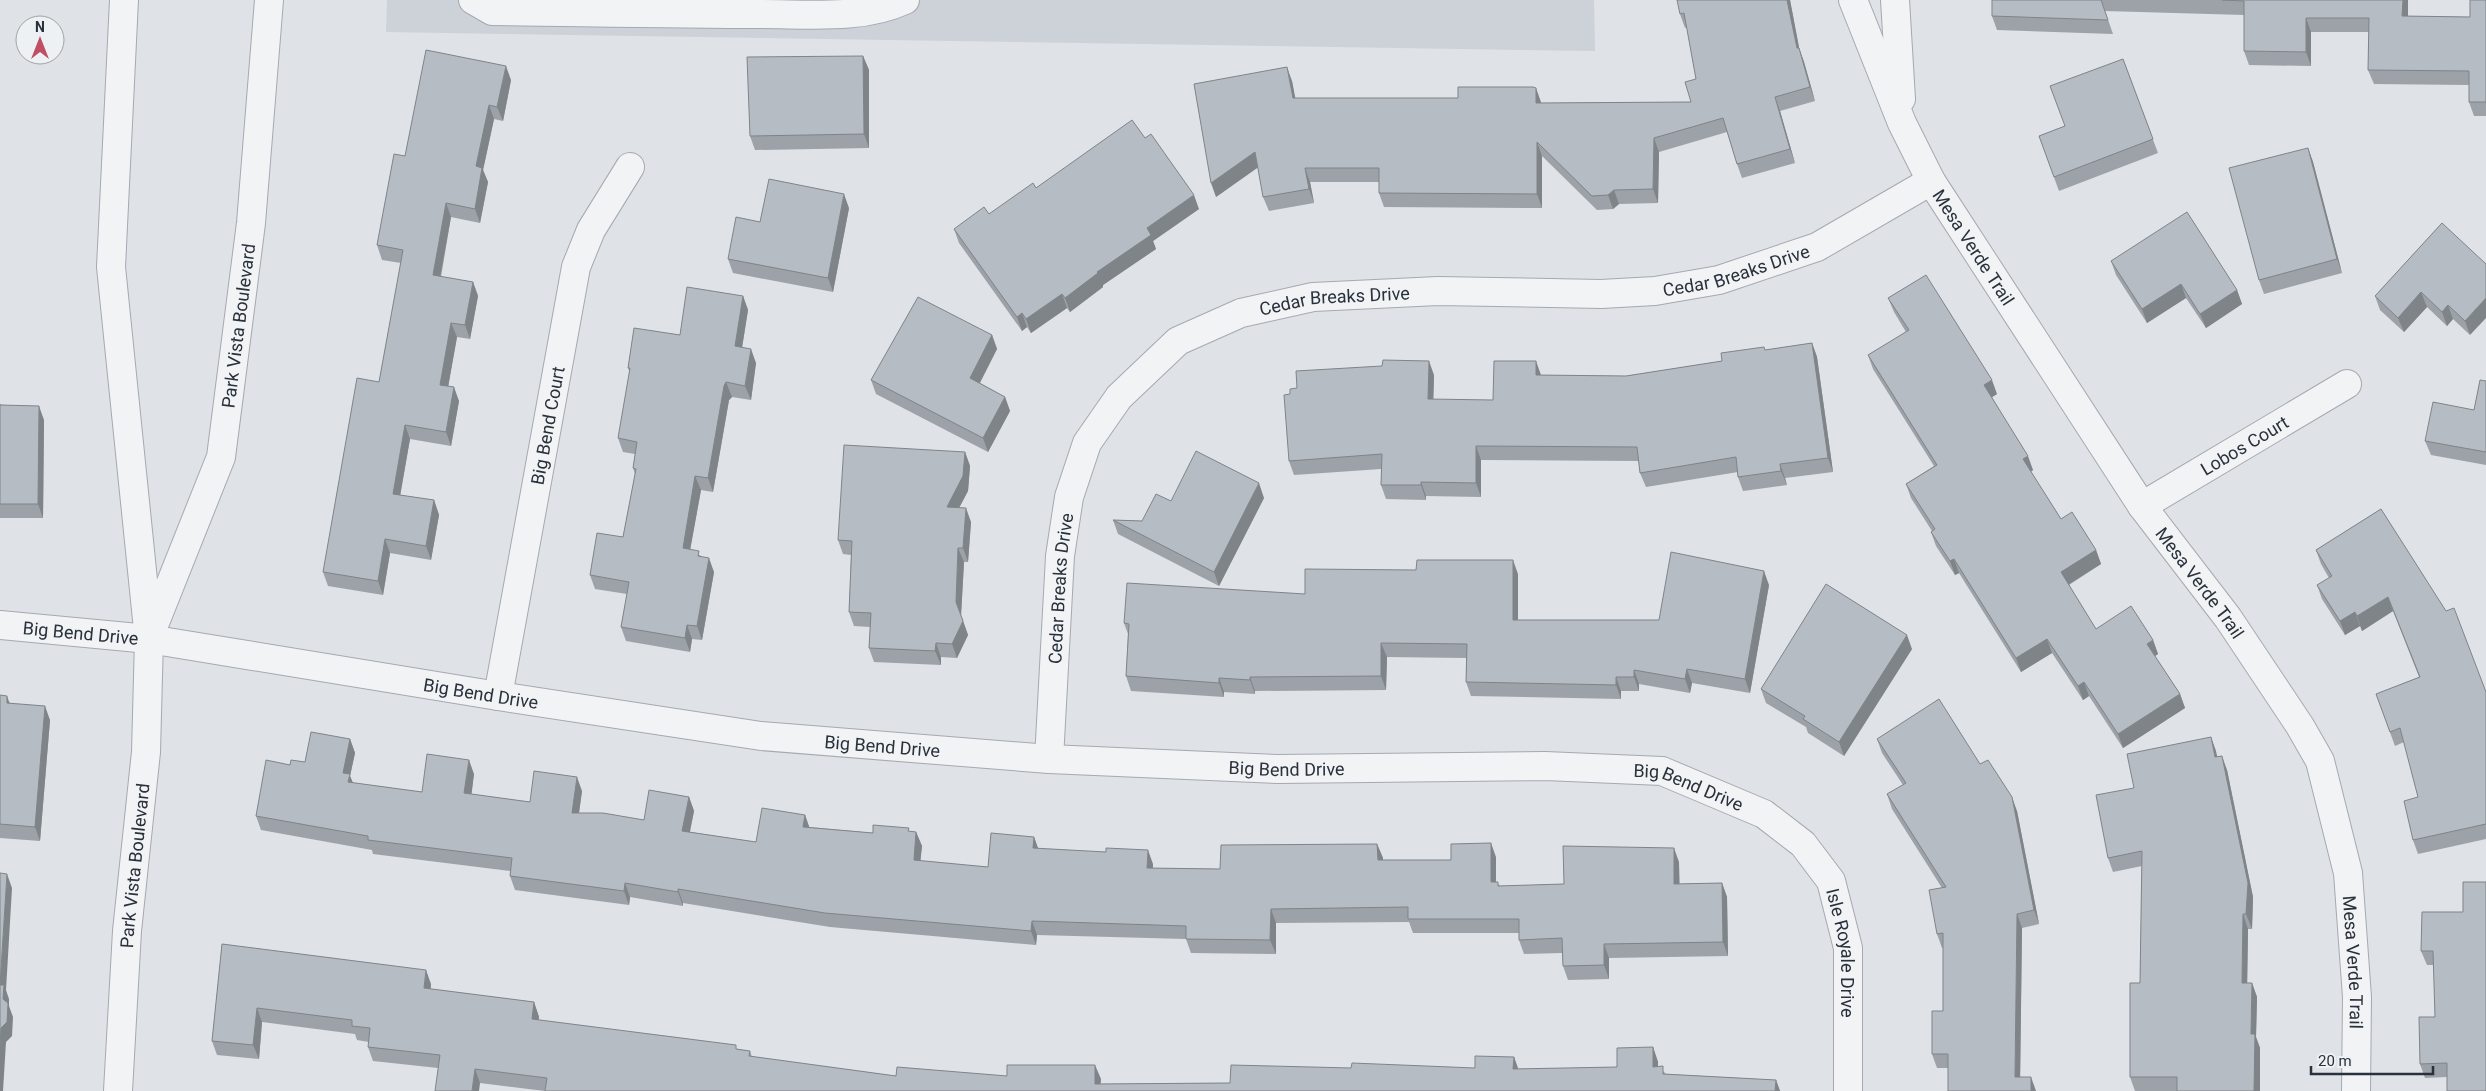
<svg xmlns="http://www.w3.org/2000/svg" width="2486" height="1091" font-family="Roboto,sans-serif">
<style>
.built{fill:#cdd1d8}
.lines{fill:none;stroke-linecap:round;stroke-linejoin:round}
.minor-casing{stroke:#a5a9b0;stroke-width:30}
.minor{stroke:#f1f3f5;stroke-width:28}
.wall{fill:#9da2a8}
.shaded-wall{fill:#7f8488}
.building{fill:#b6bcc3;stroke:#7f8488}
.labels{text-anchor:middle;dominant-baseline:central;stroke-width:5;stroke-linejoin:round;paint-order:stroke}
.street-label{font-size:18px;fill:#29313c;stroke:#eef1f4}
</style>
<rect width="100%" height="100%" fill="#dfe2e7"/>
<path class="built" d="M387,0H1594L1595,51L386,32Z"/>
<g class="lines">
<g class="minor-casing">
<g id="minor">
<path d="M473,0L492,11C582,12 672,14 762,14C809,14 862,20 905,0"/>
<path id="s1" d="M1853,0L1902,123L1931,181L2142,506L2228,618L2300,726L2320,761L2348,873L2357,997L2356,1091"/>
<path d="M1895,0L1901,99"/>
<path id="s2" d="M2142,506L2347,384"/>
<path id="s3" d="M0,625L149,639L498,696L761,736L1049,759L1278,769L1545,766L1662,771L1764,814L1803,844L1831,881L1848,948V1091"/>
<path id="s4" d="M150,635L221,457L251,223L269,0"/>
<path id="s5" d="M498,696L576,267L591,230L630,167"/>
<path id="s6" d="M1049,759L1060,556L1069,497L1087,443L1119,397L1178,341L1241,313L1313,297L1438,291L1601,294L1655,291L1719,280L1817,247L1931,181"/>
<path id="s7" d="M118,1091L127,931L146,752L149,639L111,267L124,0"/>
</g>
</g>
<use href="#minor" class="minor"/>
</g>
<g class="wall">
<path d="M1790,0L1799,48L1804,62L1815,101L1780,111L1795,163L1742,178L1737,164L1727,132L1659,152L1658,203L1619,204L1613,209L1597,210L1542,156V208L1384,207L1379,193V182H1310L1314,203L1269,211L1263,197L1258,167L1216,197L1292,81L1295,98L1541,102V103L1691,102L1696,79L1687,27L1685,28L1680,14Z"/>
<path d="M1992,0H2408V16L2470,17L2486,0V116H2474L2469,102V85L2374,84L2368,70L2369,32H2311V66L2249,65L2244,51V15L2105,11L2113,34L1997,30L1992,16Z"/>
<path d="M863,56L869,70V148L755,150L750,136Z"/>
<path d="M2123,59L2158,153L2059,191L2039,136L2065,126Z"/>
<path d="M511,80L503,121L494,119L483,170L488,182L480,223L451,217L441,277L473,282L478,296L470,339L457,337L448,386L459,401L451,446L410,439L400,495L434,500L439,515L431,560L390,553L383,595L328,586L323,572L379,382L401,263L382,260L377,245L405,156Z"/>
<path d="M2308,148L2313,162L2342,273L2264,294L2259,280Z"/>
<path d="M1036,188L1199,209L1153,241L1156,249L1103,285V287L1070,312L1067,308L1031,333L1027,327L1022,331L959,243L954,229L989,214Z"/>
<path d="M849,208L833,292L733,273L728,259L760,222Z"/>
<path d="M2442,223L2470,335L2453,319L2447,326L2427,307L2404,332L2380,310L2375,296Z"/>
<path d="M2111,261L2237,290L2242,304L2206,328L2186,298L2147,323L2116,275Z"/>
<path d="M743,296L748,310L742,348L756,363L751,400L732,397L729,400L713,492L701,490L690,549L701,556L714,572L702,640L692,639L690,652L626,641L621,627L627,594L595,589L590,575L623,537L635,474L633,468L635,454L623,452L618,438L630,373L628,368Z"/>
<path d="M1888,298L1997,394L1992,397L2033,470L2031,472L2061,519L2096,550L2101,564L2069,585L2096,629L2153,640L2158,654L2155,656L2180,694L2185,708L2123,748L2089,696L2083,700L2052,653L2021,672L1959,573L1955,575L1936,546L1931,532L1932,531L1911,498L1906,484L1934,466L1873,369L1868,355L1906,332L1894,312Z"/>
<path d="M992,335L997,349L980,383L1005,397L1010,411L988,452L876,394L871,380Z"/>
<path d="M1812,343L1817,357L1833,472L1785,478L1787,485L1743,491L1738,477V472L1646,487L1640,473L1639,461L1481,460V497L1426,496V500L1386,499L1381,485V469L1294,475L1289,461L1290,394L1297,388L1434,375L1433,400H1493L1541,375L1626,376L1722,361L1764,347L1765,350Z"/>
<path d="M2486,381V465L2431,455L2425,441L2474,410Z"/>
<path d="M0,404L44,420L43,518H0Z"/>
<path d="M965,452L970,466L968,491L959,508L971,522L968,562H964L961,615L968,635L957,658L941,657V665L874,662L869,648L870,627L854,626L849,612L851,555L843,554L838,540Z"/>
<path d="M1264,498L1219,586L1118,534L1113,520L1142,521L1171,501Z"/>
<path d="M2381,509L2486,692V839L2418,854L2413,840L2418,797L2404,742L2395,746L2376,694L2419,677L2393,611L2362,631L2360,626L2345,635L2322,599L2317,585L2329,578L2321,564L2316,550Z"/>
<path d="M1518,574V620H1659L1769,585L1750,693L1692,683L1690,693L1639,684V691H1621V699L1471,696L1466,682V658L1387,657L1386,690L1255,691V694L1224,692V697L1131,691L1126,676L1128,634L1124,623L1305,594Z"/>
<path d="M1912,649L1844,756L1808,733L1806,727L1766,703L1761,689Z"/>
<path d="M0,695L10,703L50,720L40,841L0,838Z"/>
<path d="M2211,737L2217,756L2227,770L2253,897L2252,929H2248L2247,983H2252L2257,997L2256,1037L2260,1048V1091H2135L2130,1077L2140,983L2142,866L2113,872L2108,858Z"/>
<path d="M350,739L355,753L350,776L353,783L422,792L474,774L471,794L530,802L582,791L579,813L644,820L689,797L694,811L690,832L756,842L805,815L809,827L873,833L916,832L922,846L920,861L988,867L1034,837L1038,848L1153,864V868L1220,869L1377,844L1383,858V860H1451L1496,857V882L1500,886L1564,884L1679,862V884L1722,883L1727,897L1728,956L1609,958V979L1568,980L1563,966L1562,953L1524,954L1519,940V933H1413L1409,922L1276,923V954L1191,953L1186,939L1037,935L1036,945L830,927L683,903V906L630,897L629,905L515,890L510,876V871L373,854L372,850L261,830L256,816L290,765L305,762Z"/>
<path d="M1877,739L1980,764L2017,811L2039,924L2022,928L2020,1077L2036,1091L1948,1068H1937L1932,1054L1943,1011V948H1942L1937,934L1942,888L1892,809L1887,794L1903,785L1882,753Z"/>
<path d="M2486,882L2447,1077L2425,1078L2420,1064L2435,1017L2434,965H2427L2421,951L2463,912Z"/>
<path d="M222,944L431,984V989L534,1002L539,1017L538,1020L750,1051L752,1057L896,1076H1007L1101,1079L1100,1084L1230,1083L1351,1068H1475L1514,1057L1518,1069L1617,1067L1653,1047L1658,1062V1066L1666,1074L1776,1080L1780,1091H545L480,1083L438,1068L373,1061L368,1047L369,1042L357,1040L355,1034L262,1022L259,1059L217,1055L212,1041Z"/>
</g>
<g class="shaded-wall">
<path d="M1787,0H1790L1802,63L1797,48Z"/>
<path d="M2403,0H2408V30L2402,16Z"/>
<path d="M2306,18L2311,32V66L2306,52Z"/>
<path d="M1799,48L1804,62L1815,101L1810,87Z"/>
<path d="M863,56L869,70V148L864,134Z"/>
<path d="M506,66L511,80L503,121L497,107Z"/>
<path d="M1287,67L1292,81L1298,112L1293,98Z"/>
<path d="M1536,88L1541,102V117L1536,103Z"/>
<path d="M1775,97L1780,111L1795,163L1790,149Z"/>
<path d="M489,105L494,119L483,170L488,182L480,223L475,209L476,166Z"/>
<path d="M1654,138L1659,152L1658,203L1653,189Z"/>
<path d="M1537,142L1542,156V208L1537,194Z"/>
<path d="M2308,148L2313,162L2342,273L2337,259Z"/>
<path d="M1255,152L1260,166L1216,197L1211,183Z"/>
<path d="M1305,168L1310,182L1314,203L1309,189Z"/>
<path d="M1614,190L1619,204L1613,209L1608,195Z"/>
<path d="M844,194L849,208L833,292L828,278Z"/>
<path d="M1194,195L1199,209L1153,241L1156,249L1103,285V287L1070,312L1065,298L1097,272L1147,228Z"/>
<path d="M446,203L451,217L438,289L433,275Z"/>
<path d="M473,282L478,296L470,339L465,325Z"/>
<path d="M2181,284L2186,298L2147,323L2142,309Z"/>
<path d="M2237,290L2242,304L2206,328L2200,314Z"/>
<path d="M2421,292L2427,307L2404,332L2398,318Z"/>
<path d="M1062,294L1067,308L1031,333L1026,319Z"/>
<path d="M743,296L748,310L740,360L735,346Z"/>
<path d="M2486,298V318L2470,335L2465,321Z"/>
<path d="M2448,305L2453,319L2447,326L2442,312Z"/>
<path d="M1022,313L1027,327L1022,331L1017,317Z"/>
<path d="M451,323L457,337L446,399L440,385Z"/>
<path d="M992,335L997,349L975,392L970,378Z"/>
<path d="M1812,343L1817,357L1833,472L1828,458Z"/>
<path d="M751,349L756,363L751,400L745,386Z"/>
<path d="M1429,361L1434,375L1433,414L1428,399Z"/>
<path d="M1536,361L1541,375H1536Z"/>
<path d="M1992,380L1997,394L1989,399L1984,385Z"/>
<path d="M726,382L732,397L729,400L713,492L708,478L724,386Z"/>
<path d="M454,387L459,401L451,446L446,432Z"/>
<path d="M1005,397L1010,411L988,452L983,438Z"/>
<path d="M39,406L44,420L43,518L38,504Z"/>
<path d="M405,425L410,439L398,508L393,494Z"/>
<path d="M1476,446L1481,460V497L1476,483Z"/>
<path d="M965,452L970,466L968,491L952,521L947,507Z"/>
<path d="M2028,456L2033,470L2028,473L2023,459Z"/>
<path d="M1780,464L1785,478L1787,485L1781,471Z"/>
<path d="M695,476L701,490L688,562L683,548Z"/>
<path d="M1421,482L1426,496V500L1421,485Z"/>
<path d="M1259,483L1264,498L1219,586L1214,572Z"/>
<path d="M434,500L439,515L431,560L426,546Z"/>
<path d="M966,508L971,522L968,562L963,548Z"/>
<path d="M385,539L390,553L383,595L378,581Z"/>
<path d="M958,548L964,562L961,616L956,602Z"/>
<path d="M2096,550L2101,564L2066,586L2061,572Z"/>
<path d="M709,558L714,572L702,640L697,626Z"/>
<path d="M1954,559L1959,573L1955,575L1950,561Z"/>
<path d="M1513,560L1518,574V634L1513,620Z"/>
<path d="M1764,571L1769,585L1750,693L1745,679Z"/>
<path d="M2388,597L2393,611L2362,631L2357,616Z"/>
<path d="M2355,612L2360,626L2345,635L2340,621Z"/>
<path d="M963,621L968,635L957,658L952,644Z"/>
<path d="M687,625L692,639L690,652L685,638Z"/>
<path d="M1907,635L1912,649L1844,756L1839,742Z"/>
<path d="M2047,639L2052,653L2021,672L2016,658Z"/>
<path d="M2153,640L2158,654L2152,658L2147,644Z"/>
<path d="M936,643L941,657V665L935,651Z"/>
<path d="M1381,643L1387,657L1386,690L1381,676Z"/>
<path d="M1687,669L1692,683L1690,693L1685,679Z"/>
<path d="M1634,670L1639,684V691L1634,677Z"/>
<path d="M1250,677L1255,691V694L1250,680Z"/>
<path d="M1616,677L1621,691V699L1616,685Z"/>
<path d="M1219,678L1224,692V697L1219,683Z"/>
<path d="M2084,682L2089,696L2083,700L2078,686Z"/>
<path d="M2180,694L2185,708L2123,748L2118,734Z"/>
<path d="M7,696L12,710L7,703Z"/>
<path d="M45,706L50,720L40,841L35,827Z"/>
<path d="M2211,737L2216,751L2220,771L2215,757Z"/>
<path d="M350,739L355,753L350,776L355,788L353,796L343,773Z"/>
<path d="M2222,756L2227,770L2253,897L2252,929L2246,914Z"/>
<path d="M469,760L474,774L470,807L464,793Z"/>
<path d="M577,777L582,791L577,827L572,813Z"/>
<path d="M689,797L694,811L687,845L682,831Z"/>
<path d="M2012,797L2017,811L2039,924L2034,910Z"/>
<path d="M805,815L810,829L803,827Z"/>
<path d="M916,832L922,846L919,875L914,860Z"/>
<path d="M1034,837L1039,851L1033,848Z"/>
<path d="M1491,843L1496,857V896L1491,882Z"/>
<path d="M1377,844L1383,858V874L1378,860Z"/>
<path d="M1674,848L1679,862L1680,898L1674,884Z"/>
<path d="M1148,850L1153,864L1152,882L1147,868Z"/>
<path d="M7,874L12,888L6,990L9,999V1006L13,1017L12,1036L6,1042L3,1091H0V1046L3,999L0,985Z"/>
<path d="M625,883L630,897L629,905L624,891Z"/>
<path d="M1722,883L1727,897L1728,956L1723,942Z"/>
<path d="M678,889L683,903V906L678,892Z"/>
<path d="M1271,909L1276,923V954L1270,940Z"/>
<path d="M2017,914L2022,928L2020,1091L2015,1077Z"/>
<path d="M2243,914L2248,929L2247,997L2242,983Z"/>
<path d="M1032,921L1037,935L1036,945L1031,931Z"/>
<path d="M1604,944L1609,958V979L1604,965Z"/>
<path d="M426,970L431,984L429,1002L424,988Z"/>
<path d="M2252,983L2257,997L2256,1037L2260,1048V1091H2254L2251,1034Z"/>
<path d="M534,1002L539,1017L537,1034L532,1019Z"/>
<path d="M257,1008L262,1022L259,1059L253,1045Z"/>
<path d="M1653,1047L1658,1062V1081L1653,1067Z"/>
<path d="M1514,1057L1519,1071L1513,1069Z"/>
<path d="M1095,1065L1101,1079L1100,1091L1095,1084Z"/>
<path d="M475,1069L480,1083L479,1091H472Z"/>
<path d="M2031,1077L2036,1091H2031Z"/>
<path d="M1776,1080L1780,1091H1775Z"/>
</g>
<g class="building">
<path d="M1677,0H1787L1797,48H1799L1810,87L1775,97L1790,149L1737,164L1723,118L1654,138L1653,189L1614,190L1608,195L1592,196L1537,142V194L1379,193V168H1305L1309,189L1263,197L1255,152L1211,183L1194,84L1287,67L1293,98H1458V87H1533L1536,88V103L1691,102L1685,82L1696,79L1684,13L1680,14Z"/>
<path d="M1992,0H2101L2108,20L1992,16Z"/>
<path d="M2222,0H2403L2402,16L2470,17V0H2486V102H2469V71L2368,70L2369,18H2306V52L2244,51V1Z"/>
<path d="M426,50L506,66L497,107L489,105L476,166L482,168L475,209L446,203L433,275L473,282L465,325L451,323L440,385L454,387L446,432L405,425L393,494L434,500L426,546L385,539L378,581L323,572L357,378L379,382L403,250L377,245L394,154L405,156Z"/>
<path d="M863,56L864,134L750,136L747,57Z"/>
<path d="M2123,59L2153,139L2054,177L2039,136L2065,126L2050,86Z"/>
<path d="M1132,120L1145,138L1151,134L1194,195L1147,228L1151,235L1097,272L1098,273L1065,298L1062,294L1026,319L1022,313L1017,317L954,229L984,207L989,214L1033,183L1036,188Z"/>
<path d="M2308,148L2337,259L2259,280L2229,168Z"/>
<path d="M769,179L844,194L828,278L728,259L736,217L760,222Z"/>
<path d="M2187,212L2237,290L2200,314L2181,284L2142,309L2111,261Z"/>
<path d="M2442,223L2486,264V298L2465,321L2448,305L2442,312L2421,292L2398,318L2375,296Z"/>
<path d="M1926,275L1992,380L1984,385L2028,456L2023,459L2061,519L2072,512L2096,550L2061,572L2096,629L2131,606L2153,640L2147,644L2180,694L2118,734L2084,682L2078,686L2047,639L2016,658L1954,559L1950,561L1931,532L1935,529L1906,484L1937,465L1868,355L1909,330L1888,298Z"/>
<path d="M687,287L743,296L735,346L751,349L745,386L726,382L724,386L708,478L695,476L683,548L699,551L698,556L709,558L697,626L687,625L685,638L621,627L629,582L590,575L597,533L623,537L636,469L633,468L637,442L618,438L630,368H628L634,328L680,335Z"/>
<path d="M918,297L992,335L970,378L1005,397L983,438L871,380Z"/>
<path d="M1812,343L1828,458L1780,464L1781,471L1738,477L1736,457L1640,473L1637,447L1476,446V483L1421,482V485H1381L1382,454L1289,461L1284,395L1290,394V389L1297,388L1296,371L1382,366L1383,360L1429,361L1428,399L1493,400L1494,361H1536V375L1626,376L1722,361L1721,353L1764,347L1765,350Z"/>
<path d="M2480,380L2486,381V452L2425,441L2433,402L2474,410Z"/>
<path d="M0,405L39,406L38,504H0Z"/>
<path d="M844,445L965,452L963,476L947,507L966,508L963,548H958L956,602L963,621L952,644L936,643L935,651L869,648L871,613L849,612L852,541L838,540Z"/>
<path d="M1196,451L1259,483L1214,572L1113,520L1142,521L1156,494L1171,501Z"/>
<path d="M2381,509L2446,611L2454,608L2486,692V824L2413,840L2404,801L2418,797L2400,728L2390,732L2376,694L2420,677L2388,597L2357,616L2355,612L2340,621L2317,585L2332,576L2316,550Z"/>
<path d="M1671,552L1764,571L1745,679L1687,669L1685,679L1634,670V677H1616V685L1466,682L1467,644L1381,643V676L1250,677V680L1219,678V683L1126,676L1129,624L1124,623L1127,583L1305,594V569L1416,570L1417,560H1513V620H1659Z"/>
<path d="M1826,584L1907,635L1839,742L1803,719L1805,716L1761,689Z"/>
<path d="M0,695L7,696V703L45,706L35,827L0,824Z"/>
<path d="M1939,699L1980,764L1988,760L2012,797L2034,910L2017,914L2015,1077H2031V1091H1948V1054H1932V1011H1943V933L1937,934L1929,890L1946,887L1887,794L1906,783L1877,739Z"/>
<path d="M311,732L350,739L343,773L350,774L348,782L422,792L427,754L469,760L464,793L530,802L534,771L577,777L572,813H603L644,820L649,790L689,797L682,831L756,842L762,808L805,815L803,827L873,833V825L909,828L908,831L916,832L914,860L988,867L991,833L1034,837L1033,848L1106,852V848L1148,850L1147,868L1220,869L1221,845L1377,844L1378,860H1451V844L1491,843V882H1498V886L1564,884L1563,846L1674,848V884L1722,883L1723,942L1604,944V965L1563,966L1562,938L1519,940V919H1408V907L1271,909L1270,940L1186,939V926L1032,921L1031,931L825,913L678,889V892L625,883L624,891L510,876L512,858L368,840V836L256,816L266,760L290,765L291,760L305,762Z"/>
<path d="M2211,737L2215,757L2222,756L2248,883L2246,914H2243L2242,983H2252L2251,1034H2255L2254,1091H2177V1077H2130V983H2140L2142,851L2108,858L2096,795L2134,788L2127,754Z"/>
<path d="M0,873L7,874L0,985H4L3,999L8,1003L7,1022L1,1028L0,1046Z"/>
<path d="M2463,882H2486V1091H2447V1063L2420,1064L2419,1017H2435L2433,951H2421L2422,912H2463Z"/>
<path d="M222,944L426,970L424,988L534,1002L532,1019L736,1045V1049L750,1051L749,1056L896,1076L897,1067L1007,1076V1065H1095V1084L1230,1083L1231,1065L1351,1068L1352,1063L1475,1068V1056L1514,1057L1513,1069L1617,1067V1048L1653,1047V1067L1663,1066V1074L1776,1080L1775,1091H545L547,1078L475,1069L472,1091H435L440,1055L368,1047L370,1028L352,1026V1020L257,1008L253,1045L212,1041Z"/>
</g>
<g class="labels">
<g class="street-label">
<text stroke="none"><textPath href="#s1" startOffset="276">Mesa Verde Trail</textPath></text>
<text stroke="none"><textPath href="#s6" startOffset="1026">Cedar Breaks Drive</textPath></text>
<text stroke="none"><textPath href="#s6" startOffset="621">Cedar Breaks Drive</textPath></text>
<text stroke="none"><textPath href="#s4" startOffset="324">Park Vista Boulevard</textPath></text>
<text stroke="none"><textPath href="#s5" startOffset="275">Big Bend Court</textPath></text>
<text stroke="none"><textPath href="#s2" startOffset="119">Lobos Court</textPath></text>
<text stroke="none"><textPath href="#s1" startOffset="681">Mesa Verde Trail</textPath></text>
<text stroke="none"><textPath href="#s6" startOffset="171">Cedar Breaks Drive</textPath></text>
<text stroke="none"><textPath href="#s3" startOffset="81">Big Bend Drive</textPath></text>
<text stroke="none"><textPath href="#s3" startOffset="486">Big Bend Drive</textPath></text>
<text stroke="none"><textPath href="#s3" startOffset="891">Big Bend Drive</textPath></text>
<text stroke="none"><textPath href="#s3" startOffset="1296">Big Bend Drive</textPath></text>
<text stroke="none"><textPath href="#s3" startOffset="1701">Big Bend Drive</textPath></text>
<text stroke="none"><textPath href="#s7" startOffset="226">Park Vista Boulevard</textPath></text>
<text stroke="none"><textPath href="#s3" startOffset="1951">Isle Royale Drive</textPath></text>
<text stroke="none"><textPath href="#s1" startOffset="1101">Mesa Verde Trail</textPath></text>
</g>
</g>
<g transform="translate(40 40)"><circle r="24" fill="#eef1f4" stroke="#9fa4aa"/>
<path d="M0-4L9 19L0 12L-9 19Z" fill="#c04f65"/>
<text y="-8" font-size="14" font-weight="bold" text-anchor="middle" fill="#29313c">N</text>
</g>
<path d="M2311 1066v8h122v-8" fill="none" stroke="#29313c" stroke-width="2.5"/>
<text x="2318" y="1066" font-size="15" fill="#29313c" stroke="#eef1f4" stroke-width="4" paint-order="stroke">20 m</text>
</svg>
